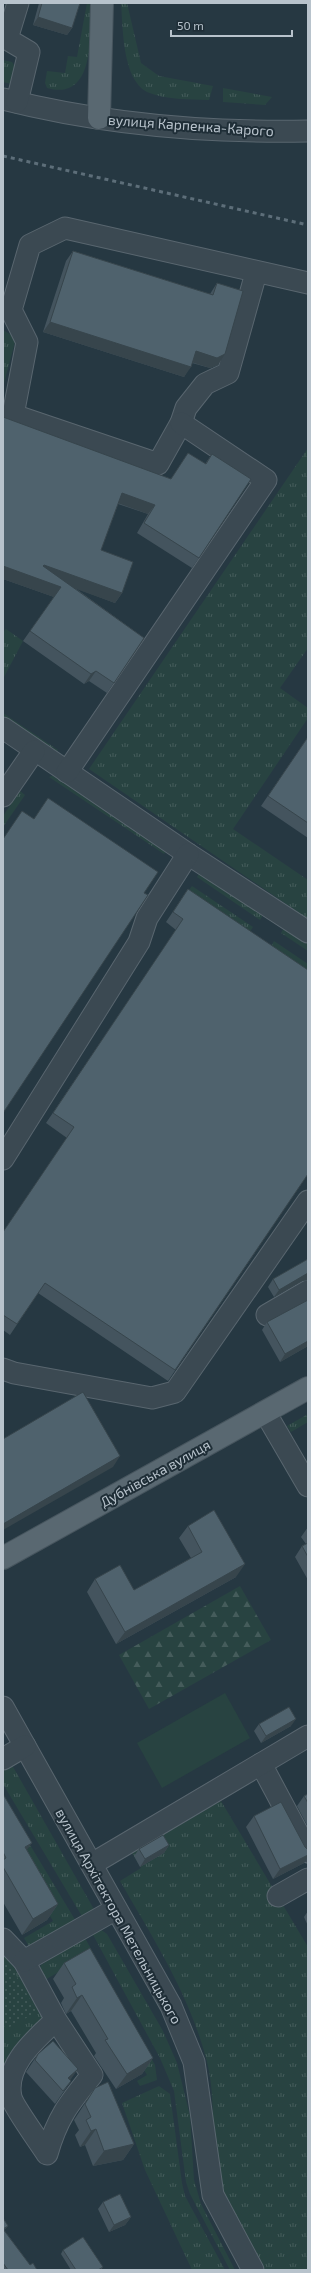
<svg xmlns="http://www.w3.org/2000/svg" width="311" height="2273" font-family="'Exo 2',sans-serif">
<style>
.grass{fill:url(#grass-tufts)}
.forest{fill:url(#forest-firs)}
.park{fill:url(#park-dots)}
.pitch{fill:#284341}
.lines{fill:none;stroke-linecap:round;stroke-linejoin:round}
.minor-casing{stroke:#59666f;stroke-width:23}
.major-casing{stroke:#47555e;stroke-width:24}
.minor{stroke:#3b4952;stroke-width:21}
.major{stroke:#596871;stroke-width:22}
.rail{stroke:#5d6e79;stroke-width:3;stroke-dasharray:4 4;stroke-linecap:butt}
.wall{fill:#44545e}
.shaded-wall{fill:#37454c}
.building{fill:#4f626d;stroke:#37454c}
.labels{text-anchor:middle;dominant-baseline:central;stroke-width:4;stroke-linejoin:round;paint-order:stroke}
.street-label{font-size:14px;fill:#b8c3cc;stroke:#1f2e37}
</style>
<defs>
<pattern id="grass-tufts" width="24" height="20" patternUnits="userSpaceOnUse"><rect width="24" height="20" fill="#284341"/><path d="M3 7l-1-3M5 7V3M7 7l1-3M15 17l-1-3M17 17v-4M19 17l1-3" fill="none" stroke="#455c5b"/></pattern>
<pattern id="forest-firs" width="22" height="20" patternUnits="userSpaceOnUse"><rect width="22" height="20" fill="#284341"/><path d="M5 1l3.5 6h-7zM16 11l3.5 6h-7z" fill="#455c5b"/></pattern>
<pattern id="park-dots" width="8" height="8" patternUnits="userSpaceOnUse"><rect width="8" height="8" fill="#284341"/><path d="M2 2h.1M6 6h.1" fill="none" stroke="#455c5b" stroke-width="1.8" stroke-linecap="round"/></pattern>
</defs>
<rect width="100%" height="100%" fill="#263842"/>
<g class="grass">
<path d="M87,3H91C90,33 96,102 47,88L45,83L47,71L65,73L68,56L77,57Z"/>
<path d="M121,3H127L141,63L159,76L213,86L209,100C190,99 165,100 147,92C122,79 123,28 121,3Z"/>
<path d="M3,60L12,62L16,68L15,85L3,82Z"/>
<path d="M223,88L272,97L265,105L223,102Z"/>
<path d="M3,330L16,338L3,387Z"/>
<path d="M308,448V648L280,688L308,708V718L233,829L308,880V919L89,769Z"/>
<path d="M6,629L23,641L3,679V632Z"/>
<path d="M3,713L58,750L56,754L3,719Z"/>
<path d="M54,775L167,850L164,854L49,777Z"/>
<path d="M20,791L25,795L3,827V816Z"/>
<path d="M200,872L263,915L260,920L197,877Z"/>
<path d="M192,886L253,927L245,939L183,898Z"/>
<path d="M284,928L308,944V951L281,933Z"/>
<path d="M274,941L308,964V980L267,953Z"/>
<path d="M308,1414V1422L291,1432L287,1426Z"/>
<path d="M12,1765L95,1911L83,1918L3,1784V1770Z"/>
<path d="M3,1800L77,1923L31,1950L24,1938L53,1921L20,1864Z"/>
<path d="M221,1801L308,1947V2270H265C251,2244 220,2197 216,2169C211,2132 216,2094 206,2058C189,1994 153,1938 120,1881L141,1868L132,1853Z"/>
<path d="M100,1929L107,1934L163,2031L177,2063L190,2116L194,2180L201,2204L235,2270H230L190,2194L186,2182L174,2091L160,2058L92,1933Z"/>
<path d="M85,1938L155,2065L157,2080L140,2086L137,2081L147,2075L80,1960L43,1981L39,1970L41,1965Z"/>
<path d="M3,1946L43,2017L3,2066Z"/>
<path d="M159,2086L170,2094L182,2183L185,2196L225,2270H192L145,2170L122,2103Z"/>
</g>
<path class="forest" d="M240,1586L271,1640L149,1709L119,1655Z"/>
<path class="park" d="M8,1961L37,2012L6,2029L3,2024V1964Z"/>
<path class="pitch" d="M225,1693L250,1738L162,1788L137,1743Z"/>
<g class="lines">
<g class="minor-casing">
<g id="minor">
<path d="M3,99C102,124 206,133 308,131"/>
<path d="M17,102L29,52L7,39L18,3"/>
<path d="M256,273L228,373L205,384L186,408L181,423L158,464L13,415L27,342L11,310L30,245L65,228L308,283"/>
<path d="M3,728L188,854L308,932"/>
<path d="M67,772L266,480L181,423"/>
<path d="M3,796L34,751"/>
<path d="M3,1159L139,942L147,918L188,854"/>
<path d="M267,1315L308,1291"/>
<path d="M3,1369L14,1373L152,1398L175,1392L308,1201"/>
<path d="M265,1412L308,1486"/>
<path d="M3,1707L171,2006L194,2062L213,2195L253,2270"/>
<path d="M3,1759L25,1746"/>
<path d="M261,1764L308,1852"/>
<path d="M92,1864L308,1736"/>
<path d="M278,1896L308,1879"/>
<path d="M3,1939L24,1961L56,2020L92,2075C69,2103 57,2118 47,2154C40,2143 13,2106 11,2097C4,2065 36,2039 56,2020"/>
<path d="M24,1961L116,1909"/>
</g>
</g>
<g class="major-casing">
<g id="major">
<path d="M99,118L102,3"/>
<path d="M3,1558L308,1388"/>
</g>
</g>
<use href="#minor" class="minor"/>
<use href="#major" class="major"/>
<path class="rail" d="M3,156L308,225"/>
</g>
<g class="wall">
<path d="M39,3H80L72,28L67,35L33,25Z"/>
<path d="M73,251L210,294L217,283L218,365L210,368L192,363L184,377L43,332L66,261Z"/>
<path d="M3,417L171,479L188,453L205,464L212,454L199,558L192,568L137,533L148,514L118,504L101,550L122,593L115,603L75,588L144,638L107,693L89,681L84,684L23,641L54,597L3,579Z"/>
<path d="M308,737V838L261,806Z"/>
<path d="M188,889L308,1174L168,1381L38,1293L10,1335L3,1330V1232L67,1138L46,1123L176,930L166,922Z"/>
<path d="M308,1259V1280L302,1281L274,1297L268,1287L273,1279Z"/>
<path d="M267,1322L308,1346L280,1362L262,1330Z"/>
<path d="M188,1526L236,1577L116,1644L87,1592L95,1579L134,1590L191,1558L179,1538Z"/>
<path d="M308,1527V1580L295,1557L302,1546L306,1544L301,1537Z"/>
<path d="M259,1724L291,1726L261,1743L254,1731Z"/>
<path d="M3,1794L27,1850L58,1904L47,1920L22,1935L3,1902Z"/>
<path d="M308,1794V1827L297,1806L304,1796Z"/>
<path d="M254,1816L308,1850V1858L304,1863L273,1879L246,1827Z"/>
<path d="M169,1845L164,1853L140,1867L134,1856L139,1849Z"/>
<path d="M308,1911V1926L304,1917Z"/>
<path d="M64,1963L153,2058L142,2074L116,2089L94,2056L96,2053L71,2011L66,2014L61,2003L64,1998L53,1979Z"/>
<path d="M38,2054L71,2081L55,2104L26,2072Z"/>
<path d="M95,2088L134,2144L123,2160L93,2166L85,2145L80,2147L75,2135L79,2130L74,2120Z"/>
<path d="M103,2202L131,2217L125,2225L109,2232L98,2209Z"/>
<path d="M3,2218L8,2226L4,2230L30,2265L37,2270H3Z"/>
<path d="M63,2250L103,2267L101,2270H71L61,2254Z"/>
</g>
<g class="shaded-wall">
<path d="M38,17L72,28L67,35L33,25Z"/>
<path d="M50,322L191,367L184,377L43,332Z"/>
<path d="M196,351L225,354L218,365L210,368L188,361Z"/>
<path d="M122,493L155,505L148,514L115,502Z"/>
<path d="M44,565L122,593L115,603L37,575Z"/>
<path d="M3,566L61,587L54,597L3,579Z"/>
<path d="M96,671L89,681L84,684L91,674Z"/>
<path d="M307,1273H308V1280L302,1281L274,1297L279,1290Z"/>
<path d="M308,1341V1346L280,1362L285,1354Z"/>
<path d="M120,1456L113,1467L3,1530V1524Z"/>
<path d="M245,1564L236,1577L116,1644L125,1632Z"/>
<path d="M296,1719L291,1726L261,1743L266,1736Z"/>
<path d="M32,1843L20,1859L25,1847Z"/>
<path d="M169,1845L164,1853L140,1867L145,1859Z"/>
<path d="M308,1855V1858L304,1863L273,1879L280,1869Z"/>
<path d="M58,1904L47,1920L22,1935L33,1919Z"/>
<path d="M82,1995L71,2011L66,2014L77,1998Z"/>
<path d="M153,2058L142,2074L116,2089L127,2074Z"/>
<path d="M78,2069L69,2082L68,2078Z"/>
<path d="M96,2129L85,2145L80,2147L91,2131Z"/>
<path d="M134,2144L123,2160L93,2166L104,2151Z"/>
<path d="M131,2217L125,2225L109,2232L114,2225Z"/>
</g>
<g class="building">
<path d="M42,3H80L72,28L38,17Z"/>
<path d="M73,251L213,295L217,283L243,291L225,354L217,358L196,351L191,367L50,322Z"/>
<path d="M3,417L171,479L188,453L206,464L212,454L251,479L199,558L144,523L155,505L122,493L101,550L133,562L122,593L44,565L43,566L144,638L114,683L96,671L91,674L30,631L61,587L3,566Z"/>
<path d="M308,737V823L268,796Z"/>
<path d="M48,798L158,872L144,893L148,895L144,901L3,1113V839L22,811L34,819Z"/>
<path d="M188,889L308,970V1174L175,1370L45,1283L17,1324L3,1315V1232L74,1127L53,1113L183,919L173,912Z"/>
<path d="M308,1259V1273L279,1290L273,1279Z"/>
<path d="M308,1300V1341L285,1354L267,1322Z"/>
<path d="M83,1392L120,1456L3,1524V1439Z"/>
<path d="M214,1510L245,1564L125,1632L95,1579L120,1565L134,1590L202,1552L188,1526Z"/>
<path d="M308,1543V1557L302,1546Z"/>
<path d="M289,1707L296,1719L266,1736L259,1724Z"/>
<path d="M3,1794L32,1843L25,1847L58,1904L33,1919L3,1867V1860L6,1858L3,1852Z"/>
<path d="M308,1794V1803L304,1796Z"/>
<path d="M281,1802L305,1847L308,1850V1855L280,1869L254,1816Z"/>
<path d="M163,1835L169,1845L145,1859L139,1849Z"/>
<path d="M90,1948L153,2058L127,2074L105,2040L108,2039L82,1995L77,1998L72,1987L76,1984L64,1963Z"/>
<path d="M53,2041L78,2069L68,2078L71,2081L63,2091L35,2060L38,2054Z"/>
<path d="M108,2082L134,2144L104,2151L96,2129L91,2131L86,2120L91,2117L85,2104L95,2088Z"/>
<path d="M120,2194L131,2217L114,2225L103,2202Z"/>
<path d="M3,2218L8,2226L3,2229Z"/>
<path d="M3,2229L30,2265L33,2263L37,2270H8L3,2263Z"/>
<path d="M83,2237L103,2267L98,2270H76L63,2250Z"/>
</g>
<g class="labels">
<g class="street-label">
<text transform="translate(191 125) rotate(4)">вулиця Карпенка-Карого</text>
<text transform="translate(155 1473) rotate(-29)">Дубнівська вулиця</text>
<text transform="translate(119 1916) rotate(61)">вулиця Архітектора Метельницького</text>
</g>
</g>
<rect width="311" height="2273" fill="none" stroke="#b8c3cc" stroke-width="8"/>
<path d="M171 30v6h121v-6" fill="none" stroke="#b8c3cc" stroke-width="2"/>
<text x="177" y="30" font-size="12" fill="#b8c3cc" stroke="#1f2e37" stroke-width="3" paint-order="stroke">50 m</text>
</svg>
